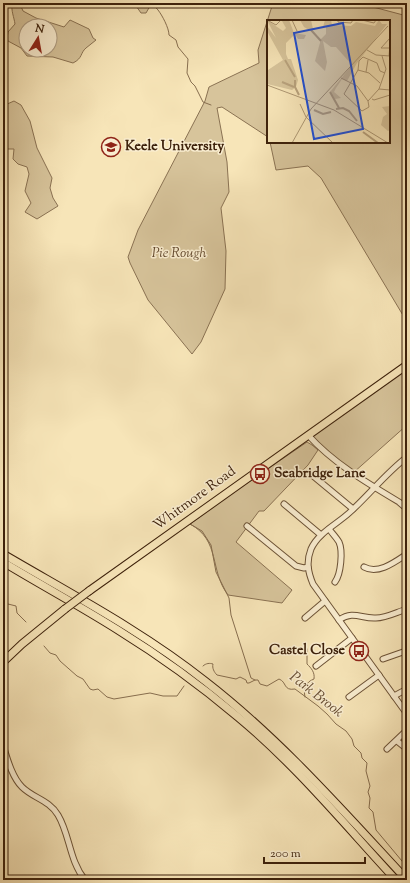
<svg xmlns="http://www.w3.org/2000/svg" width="410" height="883" font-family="'Sorts Mill Goudy',serif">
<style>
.green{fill:#d7c49b;stroke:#8a7253;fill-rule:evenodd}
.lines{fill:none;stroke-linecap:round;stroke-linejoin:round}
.stream{stroke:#876e4f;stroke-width:1}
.minor-casing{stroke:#6c5236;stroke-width:7}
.highway-casing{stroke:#3d210b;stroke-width:9}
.minor{stroke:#faeed1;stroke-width:5}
.highway{stroke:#f7e5b8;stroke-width:7}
.highway-bridge-casing{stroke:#3d210b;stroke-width:9;stroke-linecap:butt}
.highway-bridge{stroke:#f7e5b8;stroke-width:7}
.labels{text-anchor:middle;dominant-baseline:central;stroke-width:3;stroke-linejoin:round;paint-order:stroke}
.poi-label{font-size:14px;font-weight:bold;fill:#3d210b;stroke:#faeed1;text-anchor:start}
.park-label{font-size:14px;font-style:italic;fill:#644a2f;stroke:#faeed1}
.street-label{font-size:14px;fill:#3d210b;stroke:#faeed1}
.water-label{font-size:15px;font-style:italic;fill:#684e33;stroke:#faeed1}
.inset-river{fill:none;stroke:#b8a27d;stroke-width:2}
.inset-road{fill:none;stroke:#ad9773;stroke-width:1}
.view{fill:#1d4ed8;fill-opacity:0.15;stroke:#1d4ed8;stroke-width:2}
.inset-edge{fill:none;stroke:#3d210b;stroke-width:2}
</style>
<rect width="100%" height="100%" fill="#f7e5b8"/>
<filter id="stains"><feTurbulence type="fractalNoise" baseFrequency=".005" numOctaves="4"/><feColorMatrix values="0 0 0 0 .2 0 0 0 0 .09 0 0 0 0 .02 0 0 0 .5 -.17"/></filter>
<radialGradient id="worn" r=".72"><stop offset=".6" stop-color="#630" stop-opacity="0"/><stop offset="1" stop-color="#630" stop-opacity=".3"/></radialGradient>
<g class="green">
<path d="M12,3L20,4L23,11L36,18L64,27L70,20L89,29L93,38L96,40C93,43 89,45 86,48C80,53 83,58 73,63L53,57L27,56L21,48L8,41L7,39L8,32L15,24C14,17 11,11 12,3ZM26,26H50V50H26Z"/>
<path d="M134,3H158L155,7L150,6L146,13H141Z"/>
<path d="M273,3H358L407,16V322L321,178L308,166L276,170L270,142H389V21H268V137L222,107L217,108L227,162L229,192L221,208L226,251L225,289L201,342L192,354L148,300L130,263L128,257L138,230L205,101L209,87L259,63L258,50Z"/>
<path d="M14,101L21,105L30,121L37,148L52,178L50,188L53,198L58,206L37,219L25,212L31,203L25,191L29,174L27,167L18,164L13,159L14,149H3V112L5,105Z"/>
<path d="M407,365V425L353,473L309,435Z"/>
<path d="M307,442L312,445L318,450L308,465L264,511H259L236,542L292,590L282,603L228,595C209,570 221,541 190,524L231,494Z"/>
</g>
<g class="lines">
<g class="stream">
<path d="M151,3C153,6 156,7 158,10C162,15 169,28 169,35L176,40L178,47L188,59L187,73L191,82L195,86L203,102L211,105"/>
<path d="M190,524L202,531L211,545L216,572L229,598L231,615L251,678L255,680"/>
<path d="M3,603H4L16,606L17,613L26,622"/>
<path d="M44,646L50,653L56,655L60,661L77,676L83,679L90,689L93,690L98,689L107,697L114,699L150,693L163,696H177L184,686"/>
<path d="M203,666C206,663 210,663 213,664C212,668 214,672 217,675L236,679L240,677L246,680L247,683H249L255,680H258L260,684L267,686L279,679C287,682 283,691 295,689L318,706L327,714L336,724L346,731L352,739L354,746L361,753L362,758L367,763L366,771L370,786L368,792L370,798L369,808L373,812L376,830L407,867"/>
<path d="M305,697C303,688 306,682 314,679C315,672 311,668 307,664V649"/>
</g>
<g class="minor-casing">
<g id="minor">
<path d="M308,435C333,463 367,483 399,502L407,509"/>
<path d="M407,457C386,473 369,495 349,513C337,524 318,533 311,549C306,562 308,572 313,584L407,714"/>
<path d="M312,475L353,509"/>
<path d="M284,504L321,535"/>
<path d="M247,526L296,566L304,568L308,567"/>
<path d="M329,529C332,533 336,537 339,542C343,551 341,574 335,582"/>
<path d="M364,567C378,575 395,562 407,554"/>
<path d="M305,618L325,601"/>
<path d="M339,620C354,610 361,619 376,618C386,618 397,612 407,609"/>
<path d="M383,659L403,652L407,653"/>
<path d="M316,666L352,638"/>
<path d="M394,696L407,689"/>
<path d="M349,697L379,675"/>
<path d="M397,741L407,749"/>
<path d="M3,745C7,758 12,777 22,787C33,798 49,800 58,815C70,835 69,860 85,880"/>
<path d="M387,749L407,730"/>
</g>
</g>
<g class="highway-casing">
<g id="highway">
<path d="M3,554C71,594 142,631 205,681C280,739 342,810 407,880"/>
<path d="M3,562C41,585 80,606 118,630C160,656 200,685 238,717C296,765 345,825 396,880"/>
<path d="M89,591L407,365"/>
<path d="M3,662L22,644L65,609"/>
</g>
</g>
<use href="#minor" class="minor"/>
<use href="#highway" class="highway"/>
<g class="highway-bridge-casing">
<path id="highway-bridge" d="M65,609L89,591"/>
</g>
<use href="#highway-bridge" class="highway-bridge"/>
</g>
<defs>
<g id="university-ring" transform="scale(1)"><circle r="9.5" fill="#faeed1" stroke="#8f2418" stroke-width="1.5"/><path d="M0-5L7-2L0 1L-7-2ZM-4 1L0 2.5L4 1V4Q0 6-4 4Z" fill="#8f2418"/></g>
<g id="bus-ring" transform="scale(1)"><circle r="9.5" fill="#faeed1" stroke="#8f2418" stroke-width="1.5"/><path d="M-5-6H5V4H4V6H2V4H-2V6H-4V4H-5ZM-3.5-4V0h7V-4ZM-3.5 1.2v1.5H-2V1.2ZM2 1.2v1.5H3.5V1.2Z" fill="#8f2418"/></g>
</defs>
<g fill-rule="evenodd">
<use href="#university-ring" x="111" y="147"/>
<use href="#bus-ring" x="260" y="474"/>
<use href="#bus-ring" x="359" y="651"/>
</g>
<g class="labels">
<g class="poi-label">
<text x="125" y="147">Keele University</text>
<text x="274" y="474">Seabridge Lane</text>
<text x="345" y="651" text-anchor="end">Castel Close</text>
</g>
<g class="park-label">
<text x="179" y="254">Pie Rough</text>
</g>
<g class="street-label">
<text transform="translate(195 499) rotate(-36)">Whitmore Road</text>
</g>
<g class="water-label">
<text transform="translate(316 695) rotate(38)">Park Brook</text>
</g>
</g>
<g transform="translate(267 20)">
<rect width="123" height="123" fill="#f7e5b8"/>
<path d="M0,0L16,11L19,8L15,1L22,0L27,13L39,15L37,19H31L28,14L19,23V34L21,39H24L31,60L29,67L25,70L0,64L1,50L16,40L0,11V6L9,18ZM33,0H44L46,9L44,11L37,7ZM58,0H64L65,5L84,6L89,2L108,6L112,0L115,4H120L90,43L80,61L75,59L69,68L67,72L74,78L68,79L63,72L85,45L69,27H64L56,21L60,42L58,51L48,41L54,19L59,14V7H56ZM123,86V110L121,111L114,105L116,97L120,94L115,87Z" fill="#d7c49b"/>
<path class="inset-river" d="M44,10L54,21M18,40L28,57M28,60V67L32,75M15,62L27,67M63,72L72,88M69,89L76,88L82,91L90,101M47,90L56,94L64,92M96,112L111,123"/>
<path class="inset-road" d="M0,0L9,5L14,0M25,0L30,11M71,0V2L84,3L86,0M95,0L107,3L109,0M122,28H114L123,18M100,30L109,35L123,36M122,36L123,24M91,50L102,53L113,63M99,52L101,40M74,58L90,66L101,81L112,69L123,70M0,65L67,90L121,123M112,69L119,49L115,36M105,79L107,80L123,75M101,81L102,87L95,91L77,74L91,50L92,41L96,37L110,43L113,51L118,53M33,84L39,97M39,97L66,123M25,123L44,89L121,6"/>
<path class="view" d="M76,3L96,109L47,119L27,13Z"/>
<rect width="123" height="123" class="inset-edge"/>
</g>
<rect width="410" height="883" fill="none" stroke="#f7e5b8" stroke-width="16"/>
<rect x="4" y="4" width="402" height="875" fill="none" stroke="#3d210b" stroke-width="2"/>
<rect x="8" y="8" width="394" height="867" fill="none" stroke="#3d210b"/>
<g transform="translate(38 38) rotate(11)"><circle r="19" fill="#faeed1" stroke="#ae9c82"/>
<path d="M0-3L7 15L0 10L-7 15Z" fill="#8f2418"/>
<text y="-6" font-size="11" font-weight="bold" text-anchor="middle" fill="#3d210b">N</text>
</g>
<path d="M264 857v6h101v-6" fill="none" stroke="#3d210b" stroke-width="2"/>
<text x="270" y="857" font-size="12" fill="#3d210b" stroke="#faeed1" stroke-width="3" paint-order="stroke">200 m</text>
<rect width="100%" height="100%" filter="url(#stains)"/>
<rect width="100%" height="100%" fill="url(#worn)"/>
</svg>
